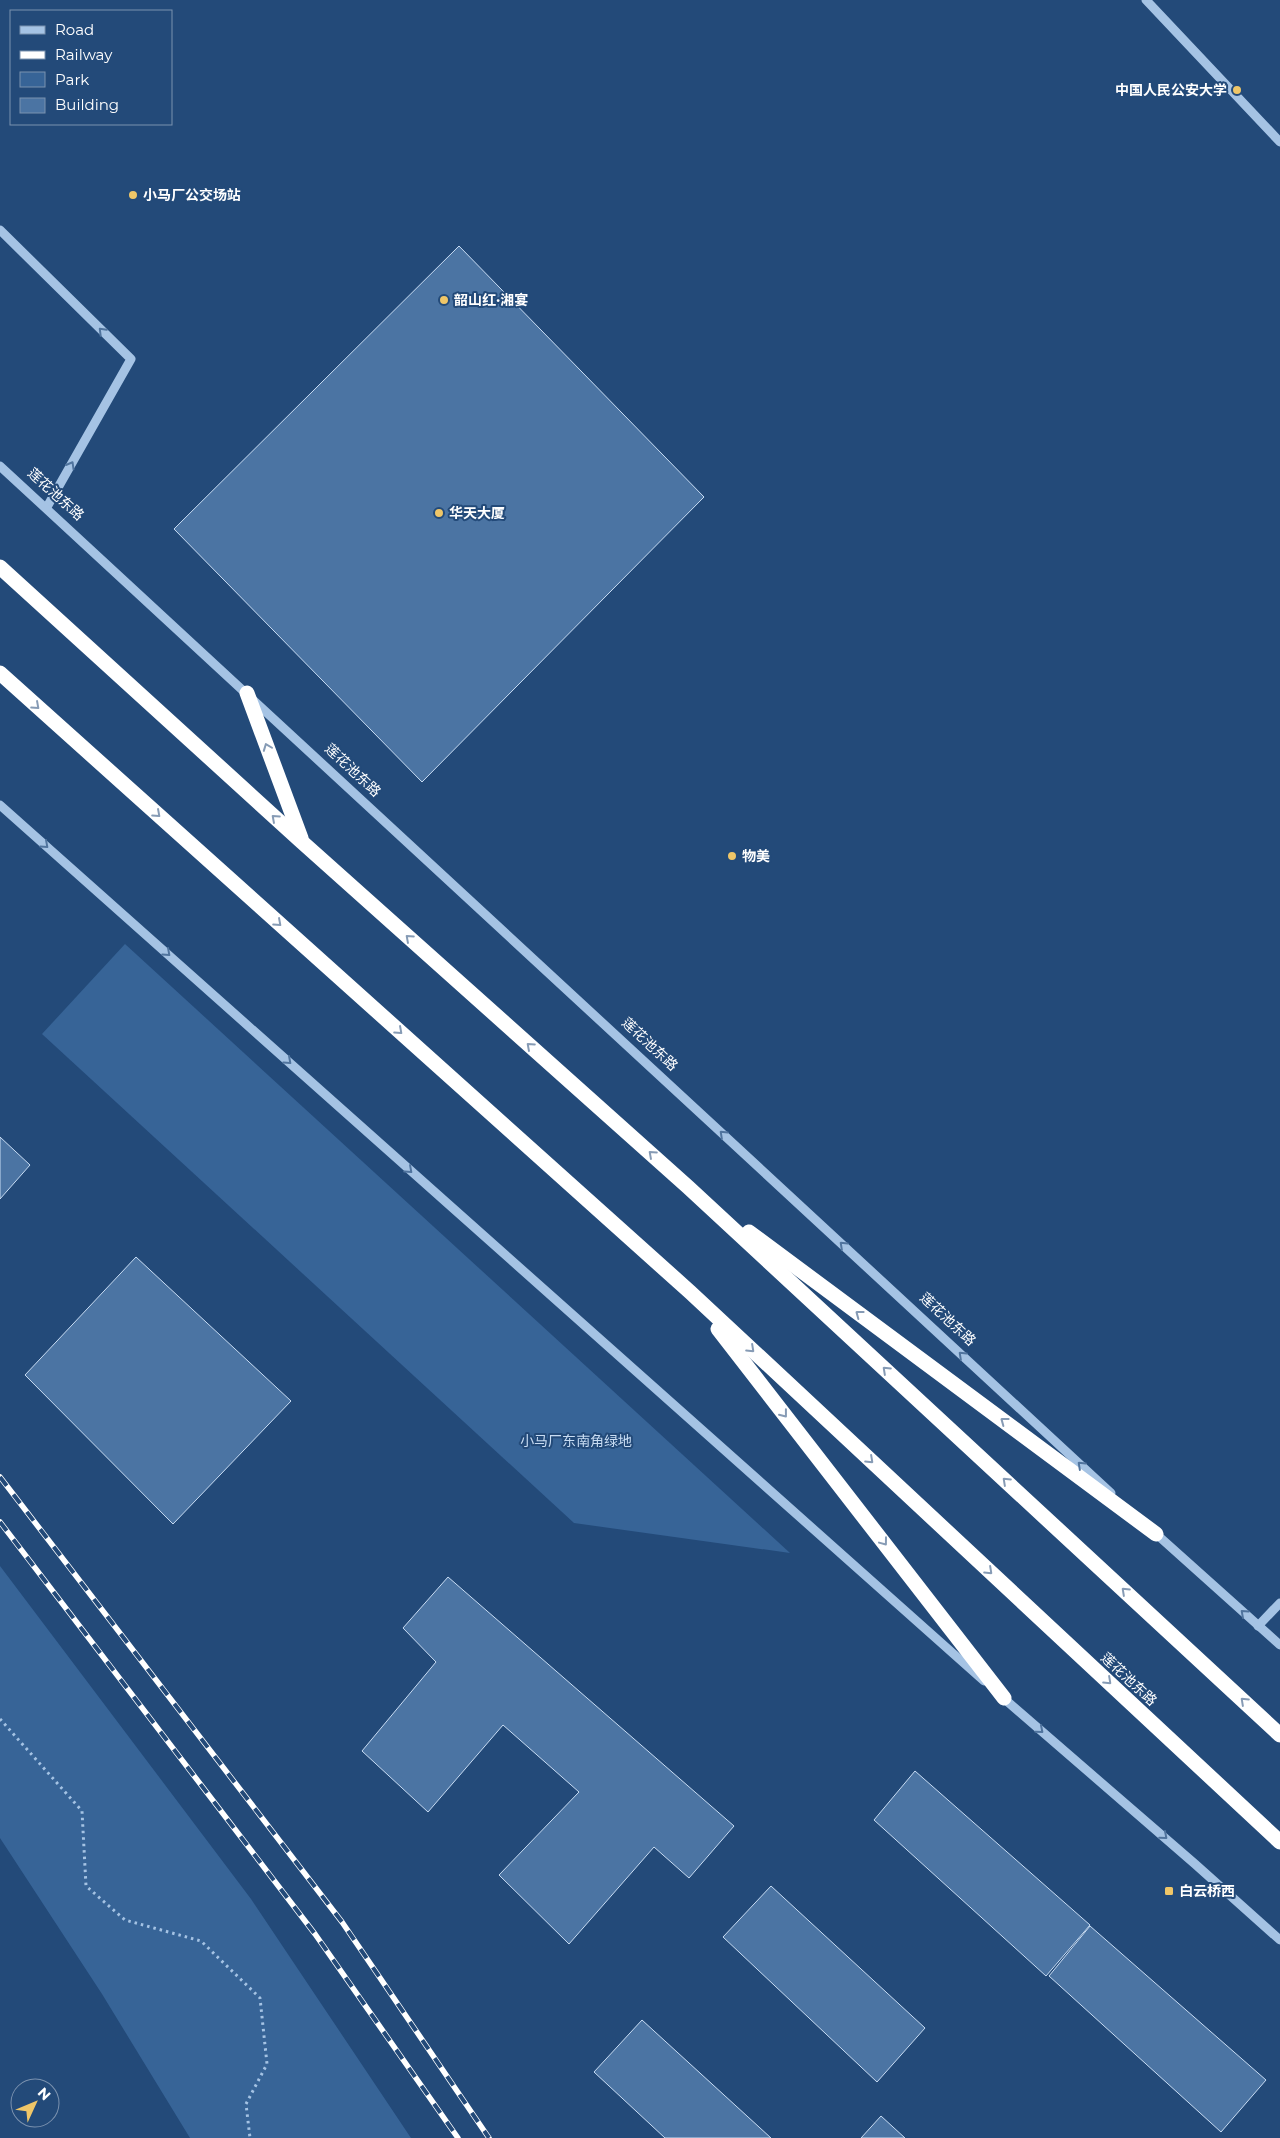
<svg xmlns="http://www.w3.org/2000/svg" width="1280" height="2138" font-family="Montserrat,'Noto Sans SC',sans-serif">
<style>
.green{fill:#376497}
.building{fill:#4b74a3;stroke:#c8dcf3}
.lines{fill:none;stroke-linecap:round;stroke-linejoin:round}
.path{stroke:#a5c3e4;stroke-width:3;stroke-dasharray:2.5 4;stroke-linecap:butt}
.minor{stroke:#a5c3e4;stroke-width:9}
.highway{stroke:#fff;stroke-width:15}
.rail-casing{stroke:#fff;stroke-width:5.5}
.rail{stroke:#234a79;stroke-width:4;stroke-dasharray:11;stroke-linecap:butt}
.oneway{stroke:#50749e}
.oneway2{stroke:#869bb5}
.poi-dot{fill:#efc668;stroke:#234a79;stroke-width:2}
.labels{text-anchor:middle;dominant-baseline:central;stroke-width:4;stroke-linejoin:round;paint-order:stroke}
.poi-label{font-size:14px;font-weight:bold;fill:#fff;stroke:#234a79;text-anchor:start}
.street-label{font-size:14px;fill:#fff;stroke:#234a79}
.park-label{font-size:14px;fill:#c8dcf3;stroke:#234a79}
</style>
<rect width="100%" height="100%" fill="#234a79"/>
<g class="green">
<path d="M125,944L790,1553L574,1523L42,1034Z"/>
<path d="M0,1566L251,1899L411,2138H190L102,1994L0,1838Z"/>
</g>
<g class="building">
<path d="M459,246L704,497L422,782L174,529Z"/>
<path d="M0,1137L30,1165L0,1199Z"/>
<path d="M136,1257L291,1401L173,1524L25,1375Z"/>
<path d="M448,1577L734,1826L689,1878L654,1847L569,1944L499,1875L579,1792L503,1725L428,1812L362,1751L436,1662L403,1628Z"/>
<path d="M915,1771L1090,1925L1046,1976L874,1820Z"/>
<path d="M771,1886L925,2028L877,2082L723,1937Z"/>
<path d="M1090,1926L1266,2080L1221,2132L1049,1976Z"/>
<path d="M642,2020L771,2138H665L594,2072Z"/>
<path d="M881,2116L905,2138H861Z"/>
</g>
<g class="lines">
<path class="path" d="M0,1719L82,1811L86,1886L125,1920L201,1941L260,1998L267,2064L246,2104L250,2138"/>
<g class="minor">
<path d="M1146,0L1280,142"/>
<path d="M0,230L131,359L47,507"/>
<path d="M0,466L1111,1493"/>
<path d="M0,805L984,1681"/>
<path d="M1154,1532L1280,1645"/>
<path d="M1258,1626L1280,1603"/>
<path d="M1001,1696L1195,1864L1280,1940"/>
</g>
<g class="highway">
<path d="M0,567L302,842L688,1187L1280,1735"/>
<path d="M0,673L690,1292L1280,1842"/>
<path d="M247,693L301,838"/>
<path d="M749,1232L1156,1534"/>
<path d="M718,1329L1004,1698"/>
</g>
<g class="rail-casing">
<g id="rail">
<path d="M0,1477L342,1922L489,2138"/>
<path d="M0,1522L315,1934L458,2138"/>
</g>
</g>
<use href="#rail" class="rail"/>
</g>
<defs><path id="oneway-chevron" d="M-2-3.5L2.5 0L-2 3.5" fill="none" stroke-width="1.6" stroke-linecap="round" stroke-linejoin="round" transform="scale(1.25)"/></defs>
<g class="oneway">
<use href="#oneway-chevron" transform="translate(102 331) rotate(-135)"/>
<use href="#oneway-chevron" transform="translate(71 465) rotate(-60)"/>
<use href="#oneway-chevron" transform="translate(45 845) rotate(42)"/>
<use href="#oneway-chevron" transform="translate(167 953) rotate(42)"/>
<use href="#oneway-chevron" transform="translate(288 1061) rotate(42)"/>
<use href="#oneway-chevron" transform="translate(723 1134) rotate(-137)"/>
<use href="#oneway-chevron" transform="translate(409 1170) rotate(42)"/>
<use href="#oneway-chevron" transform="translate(843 1245) rotate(-137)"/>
<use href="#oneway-chevron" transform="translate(962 1355) rotate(-137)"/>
<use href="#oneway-chevron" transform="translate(1081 1465) rotate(-137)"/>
<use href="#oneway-chevron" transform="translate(1244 1613) rotate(-138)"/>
<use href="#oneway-chevron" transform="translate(1040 1730) rotate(41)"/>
<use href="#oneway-chevron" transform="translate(1164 1836) rotate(41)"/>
</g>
<g class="oneway2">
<use href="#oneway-chevron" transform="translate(36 706) rotate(42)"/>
<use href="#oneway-chevron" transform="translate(267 747) rotate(-111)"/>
<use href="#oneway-chevron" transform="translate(157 814) rotate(42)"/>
<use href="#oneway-chevron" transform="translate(275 818) rotate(-138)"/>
<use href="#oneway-chevron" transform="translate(278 923) rotate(42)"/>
<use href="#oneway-chevron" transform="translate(409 938) rotate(-138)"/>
<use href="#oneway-chevron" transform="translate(399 1031) rotate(42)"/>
<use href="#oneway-chevron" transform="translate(530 1046) rotate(-138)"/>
<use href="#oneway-chevron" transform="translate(652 1154) rotate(-138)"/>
<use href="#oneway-chevron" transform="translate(859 1314) rotate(-143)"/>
<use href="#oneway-chevron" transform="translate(751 1349) rotate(43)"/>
<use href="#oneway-chevron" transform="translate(886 1370) rotate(-137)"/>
<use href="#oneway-chevron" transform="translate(784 1414) rotate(52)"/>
<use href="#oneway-chevron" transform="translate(1004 1421) rotate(-143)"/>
<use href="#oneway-chevron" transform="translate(870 1460) rotate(43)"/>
<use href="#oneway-chevron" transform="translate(1006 1481) rotate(-137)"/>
<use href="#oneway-chevron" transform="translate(884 1542) rotate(53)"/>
<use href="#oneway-chevron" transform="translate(989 1571) rotate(43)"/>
<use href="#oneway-chevron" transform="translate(1125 1591) rotate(-137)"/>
<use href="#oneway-chevron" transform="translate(1108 1681) rotate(43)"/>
<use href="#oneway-chevron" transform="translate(1244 1701) rotate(-137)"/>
</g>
<g class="poi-dot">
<circle cx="1237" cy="90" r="5"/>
<circle cx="133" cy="195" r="5"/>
<circle cx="444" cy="300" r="5"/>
<circle cx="439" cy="513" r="5"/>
<circle cx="732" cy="856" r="5"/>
<rect x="1164" y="1886" width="10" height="10" rx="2.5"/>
</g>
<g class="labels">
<g class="poi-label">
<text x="1227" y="90" text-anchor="end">中国人民公安大学</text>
<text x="143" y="195">小马厂公交场站</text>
<text x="454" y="300">韶山红·湘宴</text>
<text x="449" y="513">华天大厦</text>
<text x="742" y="856">物美</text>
<text x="1179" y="1891">白云桥西</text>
</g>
<g class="street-label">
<text transform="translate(56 494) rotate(42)">莲花池东路</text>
<text transform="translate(353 770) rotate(43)">莲花池东路</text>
<text transform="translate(650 1044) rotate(43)">莲花池东路</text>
<text transform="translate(948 1319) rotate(43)">莲花池东路</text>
<text transform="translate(1129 1679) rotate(43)">莲花池东路</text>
</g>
<g class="park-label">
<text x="576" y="1441">小马厂东南角绿地</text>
</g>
</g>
<rect x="10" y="10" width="162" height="115" fill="#234a79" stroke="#7b92af"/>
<rect x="20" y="26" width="25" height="8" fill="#a5c3e4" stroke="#7b92af"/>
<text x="55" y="35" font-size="15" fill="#ffffff">Road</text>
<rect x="20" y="51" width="25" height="8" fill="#ffffff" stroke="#7b92af"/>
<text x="55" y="60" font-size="15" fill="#ffffff">Railway</text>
<rect x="20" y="72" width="25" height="15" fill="#376497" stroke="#7b92af"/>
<text x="55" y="85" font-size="15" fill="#ffffff">Park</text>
<rect x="20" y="98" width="25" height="15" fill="#4b74a3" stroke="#7b92af"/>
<text x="55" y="110" font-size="15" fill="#ffffff">Building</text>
<g transform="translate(35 2103) rotate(46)"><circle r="24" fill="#234a79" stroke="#7b92af"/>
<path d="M0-4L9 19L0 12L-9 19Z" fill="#efc668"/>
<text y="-8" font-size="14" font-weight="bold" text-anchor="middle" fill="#ffffff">N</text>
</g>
</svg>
